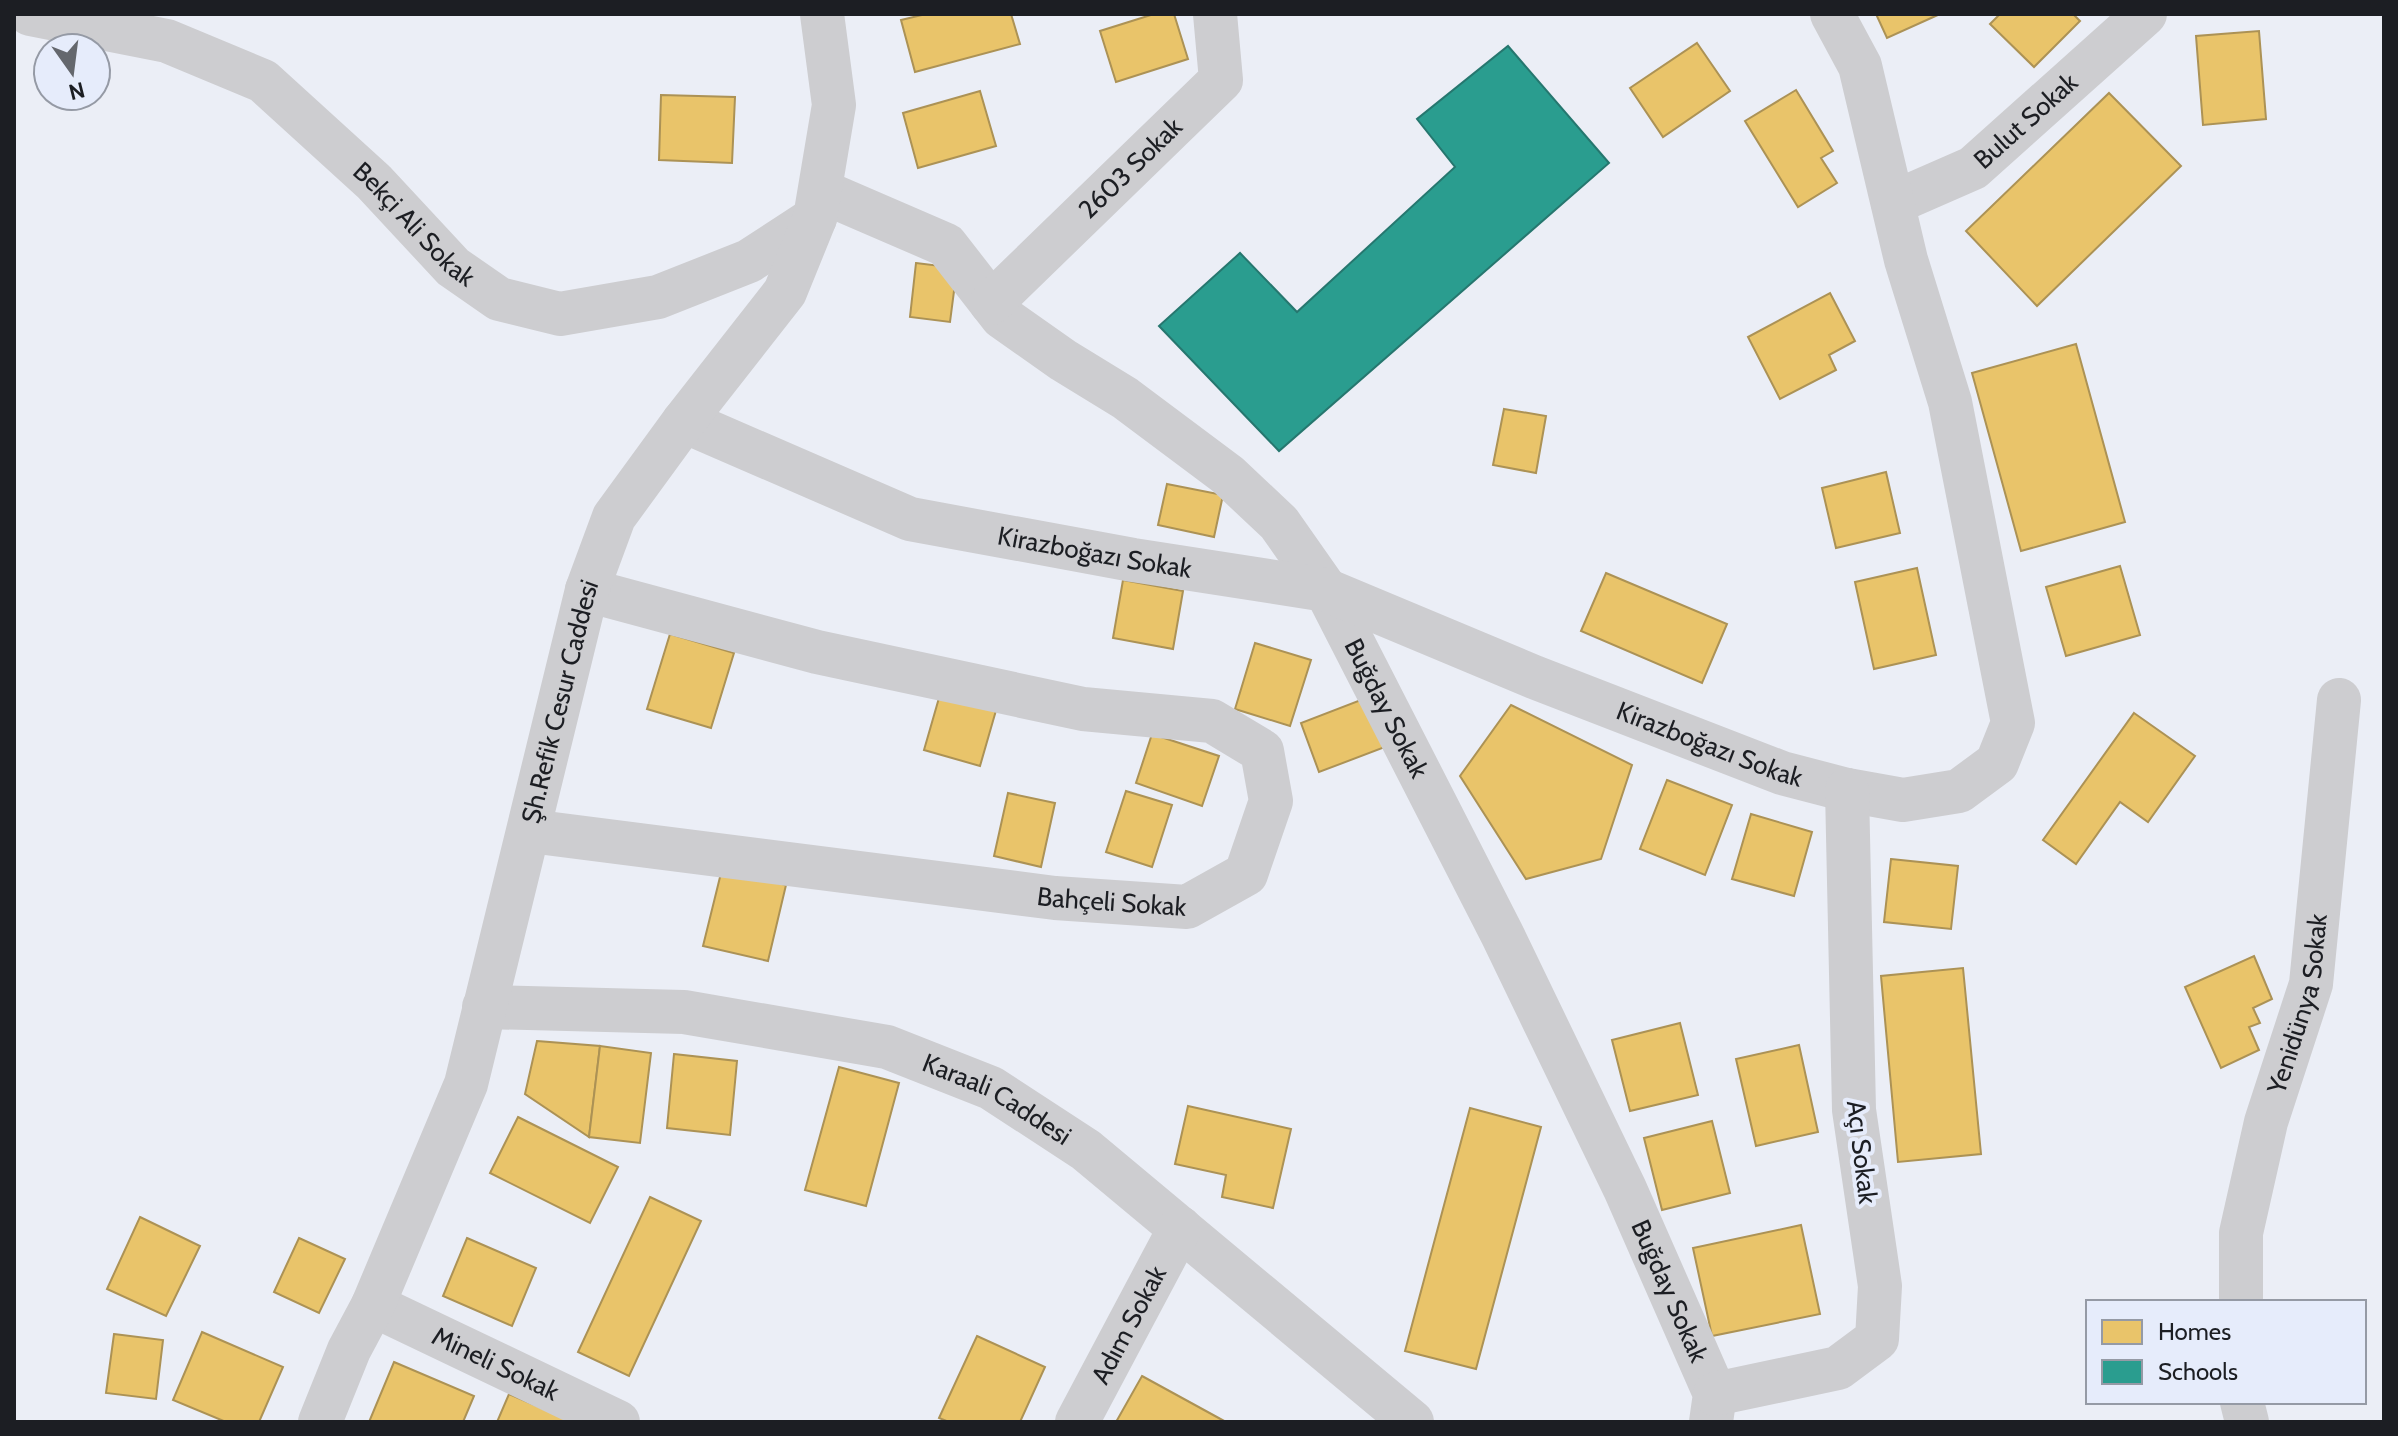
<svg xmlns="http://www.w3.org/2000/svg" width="2398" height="1436" font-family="Cabin,sans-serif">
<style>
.homes{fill:#e9c46a;stroke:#ac9255;stroke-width:2}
.schools{fill:#2a9d8f;stroke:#26776f;stroke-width:2}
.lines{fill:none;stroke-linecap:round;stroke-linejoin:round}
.street{stroke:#cdcdd0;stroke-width:44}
.secondary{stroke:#cdcdd0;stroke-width:44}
.labels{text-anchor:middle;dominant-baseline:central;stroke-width:8;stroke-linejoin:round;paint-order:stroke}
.street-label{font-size:26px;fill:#1c1e23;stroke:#e6ecfb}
</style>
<rect width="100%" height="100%" fill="#ebeef6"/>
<g class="homes">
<path d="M926,14H1011L1020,44L915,72L901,20Z"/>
<path d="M1154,14H1174L1188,59L1116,82L1100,31Z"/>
<path d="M1876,14H1940L1887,38Z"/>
<path d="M2000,14H2073L2080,21L2034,67L1990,24Z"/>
<path d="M2259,31L2266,119L2203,125L2196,36Z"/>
<path d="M1697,43L1730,91L1663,137L1630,88Z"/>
<path d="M1796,90L1833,151L1821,158L1837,183L1798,207L1745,121Z"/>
<path d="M980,91L996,146L918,168L903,113Z"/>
<path d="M2109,93L2181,166L2037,306L1966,231Z"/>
<path d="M661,95L735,97L732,163L659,160Z"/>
<path d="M916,263L957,268L950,322L910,317Z"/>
<path d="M1830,293L1855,341L1829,355L1836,370L1780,399L1748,337Z"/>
<path d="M2076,344L2125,522L2021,551L1972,373Z"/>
<path d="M1504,409L1546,416L1536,473L1493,465Z"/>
<path d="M1886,472L1900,533L1836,548L1822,488Z"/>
<path d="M1167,484L1223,495L1214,537L1158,525Z"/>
<path d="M2120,566L2140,635L2066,656L2046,587Z"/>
<path d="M1917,568L1936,655L1874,669L1855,582Z"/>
<path d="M1606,573L1727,624L1702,683L1581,631Z"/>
<path d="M1123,580L1183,591L1173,649L1113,638Z"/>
<path d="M670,634L734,653L711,728L647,709Z"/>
<path d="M1255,643L1311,660L1290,726L1235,709Z"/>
<path d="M941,691L997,707L980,766L924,750Z"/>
<path d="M1366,698L1385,747L1319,772L1301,723Z"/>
<path d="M1511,705L1632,765L1601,859L1526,879L1460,776Z"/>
<path d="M2134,713L2195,756L2148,822L2120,802L2076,864L2043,840Z"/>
<path d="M1152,734L1219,756L1202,806L1136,783Z"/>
<path d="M1667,780L1732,805L1705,875L1640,849Z"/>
<path d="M1126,791L1172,805L1152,867L1106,852Z"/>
<path d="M1008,793L1055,803L1041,867L994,856Z"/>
<path d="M1751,814L1812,832L1794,896L1732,879Z"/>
<path d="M1891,859L1958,866L1951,929L1884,922Z"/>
<path d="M722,869L786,885L768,961L703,946Z"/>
<path d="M2254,956L2272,999L2253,1008L2260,1023L2249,1027L2259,1050L2221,1068L2185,987Z"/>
<path d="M1963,968L1981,1154L1898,1162L1881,976Z"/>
<path d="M1680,1023L1698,1095L1630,1111L1612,1040Z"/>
<path d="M537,1041L600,1046L589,1137L525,1094Z"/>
<path d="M1799,1045L1818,1132L1756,1146L1736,1059Z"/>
<path d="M600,1046L651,1053L640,1143L589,1137Z"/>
<path d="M674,1054L737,1061L730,1135L667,1128Z"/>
<path d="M839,1067L899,1083L866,1206L805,1190Z"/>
<path d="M1188,1106L1291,1129L1273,1208L1222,1197L1226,1175L1175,1164Z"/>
<path d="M1470,1108L1541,1127L1476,1369L1405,1351Z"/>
<path d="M518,1117L618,1167L590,1223L490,1173Z"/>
<path d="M1712,1121L1730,1193L1662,1210L1644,1138Z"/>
<path d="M650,1197L701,1221L629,1376L578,1352Z"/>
<path d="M140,1217L200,1246L166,1316L107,1289Z"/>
<path d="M1801,1225L1820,1314L1712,1336L1693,1248Z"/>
<path d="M299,1238L345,1259L319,1313L274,1292Z"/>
<path d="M467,1238L536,1268L512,1326L443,1296Z"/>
<path d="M202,1332L283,1367L259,1422H226L173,1400Z"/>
<path d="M114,1334L163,1340L156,1399L106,1393Z"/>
<path d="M977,1336L1045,1367L1020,1422H949L939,1418Z"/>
<path d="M394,1362L474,1396L463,1422H369Z"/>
<path d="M1142,1376L1226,1422H1116Z"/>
<path d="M509,1394L565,1418L563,1422H497Z"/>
</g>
<path class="schools" d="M1508,46L1609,163L1279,451L1159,326L1240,253L1297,312L1455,167L1417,119Z"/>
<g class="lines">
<g class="street">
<path id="s1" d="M30,14L167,41L263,81L374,182L453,267L499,299L560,314L658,297L749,261L815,218"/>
<path id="s2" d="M821,191L946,245L1002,317L1063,360L1125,398L1228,475L1279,523L1326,590L1502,934L1625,1189L1715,1394L1711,1422"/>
<path id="s3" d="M1893,203L1973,168L2145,14"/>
<path id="s4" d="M991,303L1221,80L1215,14"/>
<path id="s5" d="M684,421L910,519L1133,560L1326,590L1534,677L1782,773L1847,790L1903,800L1959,791L1997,763L2013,723L1950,402L1906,260L1860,66L1832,14"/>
<path id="s6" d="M530,831L1055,898L1187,907L1246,874L1271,801L1262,751L1212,721L1083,709L817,652L587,590"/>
<path id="s7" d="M484,1007L684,1012L887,1047L991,1088L1086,1150L1412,1422"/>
<path id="s8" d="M2241,1302V1233L2266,1122L2311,984L2339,700"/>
<path id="s9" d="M373,1305L618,1422"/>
<path d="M1715,1394L1838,1368L1877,1339L1880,1286L1854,1110L1847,790"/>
<path d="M2242,1402L2247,1422"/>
<path id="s10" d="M1077,1422L1180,1228"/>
</g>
<path class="secondary" id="s11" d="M320,1422L349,1350L373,1305L466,1084L587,590L614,517L684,421L785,292L815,218L834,105L822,14"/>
</g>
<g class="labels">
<g class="street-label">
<text stroke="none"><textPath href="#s3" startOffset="158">Bulut Sokak</textPath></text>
<text stroke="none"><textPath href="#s4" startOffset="194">2603 Sokak</textPath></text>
<text stroke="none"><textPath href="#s1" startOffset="452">Bekçi Ali Sokak</textPath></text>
<text stroke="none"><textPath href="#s5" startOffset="434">Kirazboğazı Sokak</textPath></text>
<text stroke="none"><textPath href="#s11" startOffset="762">Şh.Refik Cesur Caddesi</textPath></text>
<text stroke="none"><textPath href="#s2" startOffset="788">Buğday Sokak</textPath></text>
<text stroke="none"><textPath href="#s5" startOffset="1082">Kirazboğazı Sokak</textPath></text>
<text stroke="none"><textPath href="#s6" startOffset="586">Bahçeli Sokak</textPath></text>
<text stroke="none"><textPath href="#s8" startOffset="306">Yenidünya Sokak</textPath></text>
<text stroke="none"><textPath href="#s7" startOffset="528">Karaali Caddesi</textPath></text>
<text transform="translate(1862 1152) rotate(83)">Açı Sokak</text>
<text stroke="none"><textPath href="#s2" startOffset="1436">Buğday Sokak</textPath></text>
<text stroke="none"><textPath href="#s10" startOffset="110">Adım Sokak</textPath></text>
<text stroke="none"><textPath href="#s9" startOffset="136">Mineli Sokak</textPath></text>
</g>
</g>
<rect width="2398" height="1436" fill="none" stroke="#1c1e23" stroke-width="32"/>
<rect x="2086" y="1300" width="280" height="104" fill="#e6ecfb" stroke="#959aa5" stroke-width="2"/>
<rect x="2102" y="1320" width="40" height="24" fill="#e9c46a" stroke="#959aa5" stroke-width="2"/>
<text x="2158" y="1340" font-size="24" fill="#1c1e23">Homes</text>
<rect x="2102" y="1360" width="40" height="24" fill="#2a9d8f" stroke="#959aa5" stroke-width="2"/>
<text x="2158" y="1380" font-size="24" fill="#1c1e23">Schools</text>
<g transform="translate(72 72) rotate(166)"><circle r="38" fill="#e6ecfb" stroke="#959aa5" stroke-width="2"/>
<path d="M0-6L14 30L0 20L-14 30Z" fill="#64676d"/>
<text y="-12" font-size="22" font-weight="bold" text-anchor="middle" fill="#1c1e23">N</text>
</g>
</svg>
